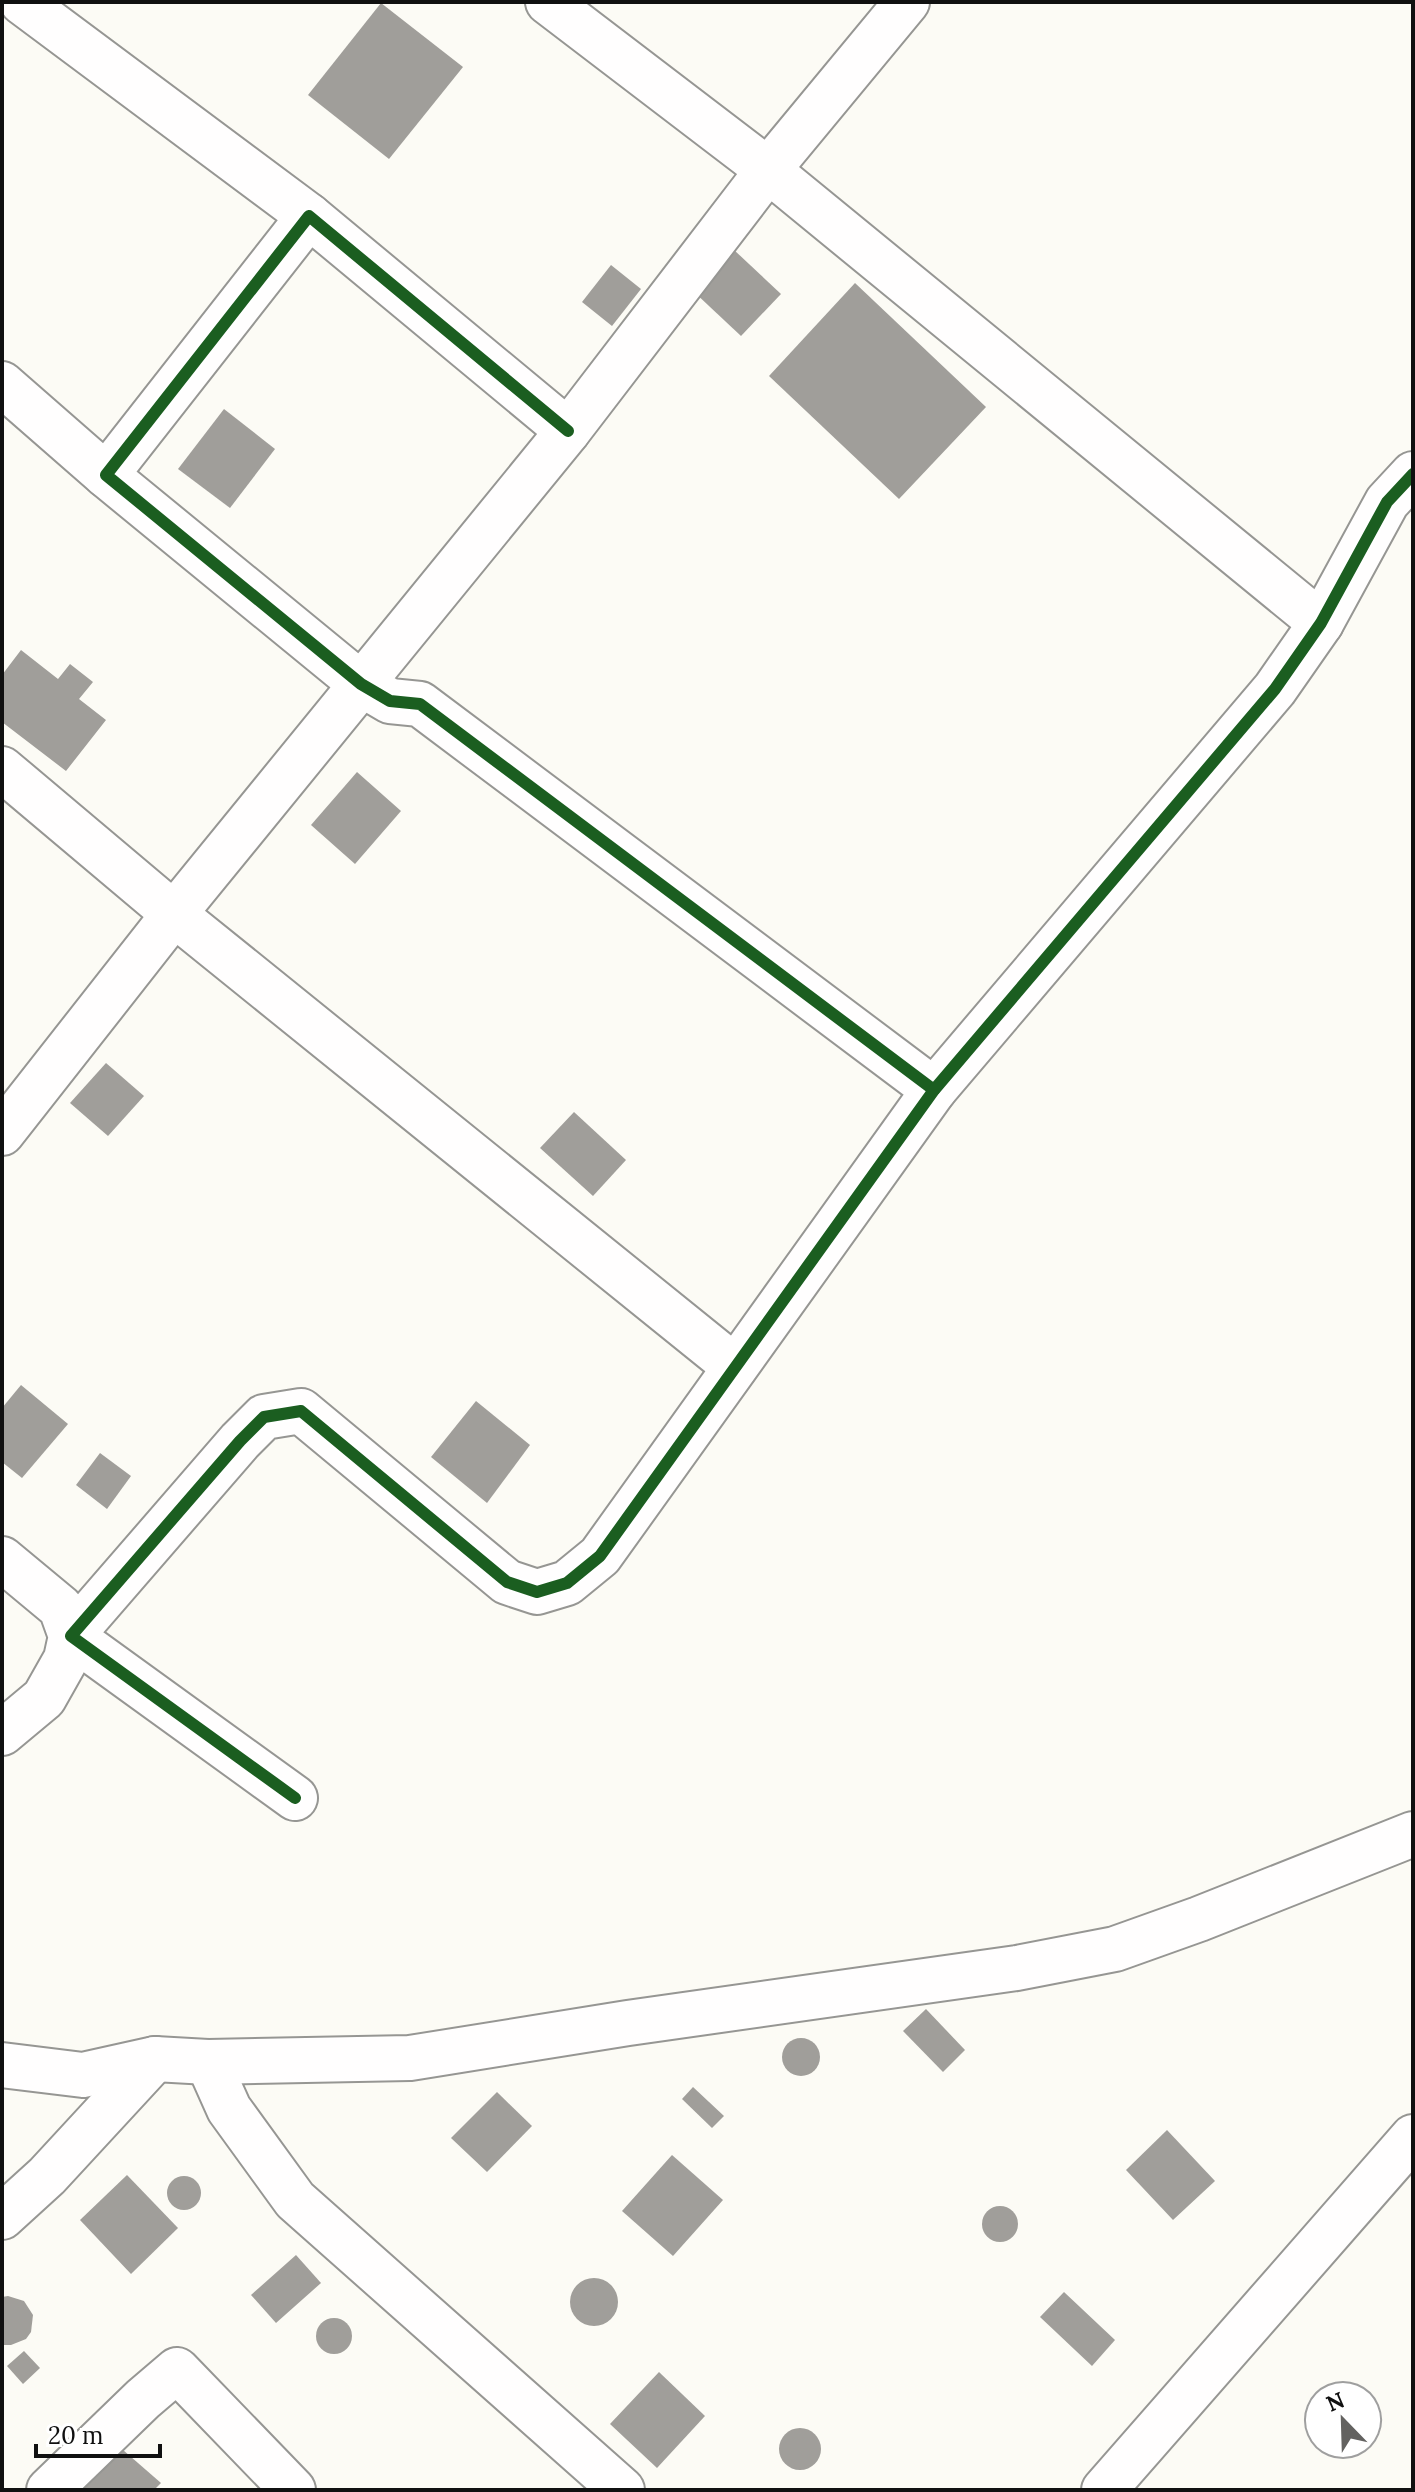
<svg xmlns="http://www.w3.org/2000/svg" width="1415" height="2492" font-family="Lora,serif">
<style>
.building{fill:#a09e9a}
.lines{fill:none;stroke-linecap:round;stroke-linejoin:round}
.minor-casing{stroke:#969693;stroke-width:48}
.minor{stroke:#fffefe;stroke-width:44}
.cycleway-casing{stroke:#fff;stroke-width:17}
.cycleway{stroke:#1b5e20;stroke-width:12}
</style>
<rect width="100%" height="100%" fill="#fcfbf5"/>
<g class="building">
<path d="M381,3L463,67L389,159L308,95Z"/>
<path d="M733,249L781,294L741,336L693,291Z"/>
<path d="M611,265L641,289L612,326L582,302Z"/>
<path d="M855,283L986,407L899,499L769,376Z"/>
<path d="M224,409L275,449L230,508L178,469Z"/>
<path d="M21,650L58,679L70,664L93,682L79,699L106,720L66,771L2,722V675Z"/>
<path d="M357,772L401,811L355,864L311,825Z"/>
<path d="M106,1063L144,1096L108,1136L70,1103Z"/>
<path d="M574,1112L626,1160L593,1196L540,1148Z"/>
<path d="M21,1385L68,1424L22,1478L2,1462V1408Z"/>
<path d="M476,1401L530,1445L487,1503L431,1457Z"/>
<path d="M100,1453L131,1476L107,1509L76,1485Z"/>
<path d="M926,2009L965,2050L943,2072L903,2031Z"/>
<circle cx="801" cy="2057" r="19"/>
<path d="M693,2087L724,2116L712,2128L682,2099Z"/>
<path d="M497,2092L532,2126L487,2172L451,2138Z"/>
<path d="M1167,2130L1215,2181L1173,2220L1126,2170Z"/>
<path d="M672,2155L723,2200L673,2256L622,2211Z"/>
<path d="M127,2175L178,2228L131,2274L80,2220Z"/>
<circle cx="184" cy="2193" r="17"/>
<circle cx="1000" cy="2224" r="18"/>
<path d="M296,2255L321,2283L276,2323L251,2295Z"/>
<circle cx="594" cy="2302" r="24"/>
<path d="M1064,2292L1115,2340L1092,2366L1040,2317Z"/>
<path d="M8,2296L24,2301L33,2315L31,2332L26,2339L11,2345H2V2297Z"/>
<circle cx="334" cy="2336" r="18"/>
<path d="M24,2351L40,2368L23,2384L7,2366Z"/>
<path d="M659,2372L705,2416L657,2468L610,2424Z"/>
<circle cx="800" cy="2449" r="21"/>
<path d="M115,2443L161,2483L154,2490H74Z"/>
</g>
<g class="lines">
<g class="minor-casing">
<g id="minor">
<path d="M22,2L309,216"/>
<path d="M548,2L768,170L1321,623"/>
<path d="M2,384L106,475"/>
<path d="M568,431L309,216L106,475L361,684L390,701L420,704L934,1090"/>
<path d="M2,769L174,914L735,1367"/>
<path d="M2,1133L174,914L568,431L768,170L907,2"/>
<path d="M2,1559L61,1608L71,1636L66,1659L44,1698L2,1733"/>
<path d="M295,1798L71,1636L240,1441L264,1417L301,1411L507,1582L537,1592L567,1583L600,1556L934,1090L1275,689L1321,623L1387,502L1413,474"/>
<path d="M208,2062L229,2109L295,2200L622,2490"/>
<path d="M2,2065L83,2075L155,2059L208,2062L410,2058L628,2023L1017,1968L1115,1949L1199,1919L1413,1834"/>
<path d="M2,2217L47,2176L155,2059"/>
<path d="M49,2490L143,2399L177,2370L293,2490"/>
<path d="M1104,2490L1413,2137"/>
</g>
</g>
<use href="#minor" class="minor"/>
<g class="cycleway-casing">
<g id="cycleway">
<path d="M568,431L309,216L106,475L361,684L390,701L420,704L934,1090"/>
<path d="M295,1798L71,1636L240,1441L264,1417L301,1411L507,1582L537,1592L567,1583L600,1556L934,1090L1275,689L1321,623L1387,502L1413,474"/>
</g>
</g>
<use href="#cycleway" class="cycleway"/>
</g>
<rect width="1415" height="2492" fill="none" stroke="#101010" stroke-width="8"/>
<g transform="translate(1343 2420) rotate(337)"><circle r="38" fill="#ffffff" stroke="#9f9f9f" stroke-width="2"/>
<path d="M0-6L14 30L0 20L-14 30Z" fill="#636260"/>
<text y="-12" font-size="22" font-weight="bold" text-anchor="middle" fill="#101010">N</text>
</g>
<path d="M36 2444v12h124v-12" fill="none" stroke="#101010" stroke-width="4"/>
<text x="48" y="2444" font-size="24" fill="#101010" stroke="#ffffff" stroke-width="6" paint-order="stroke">20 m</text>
</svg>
